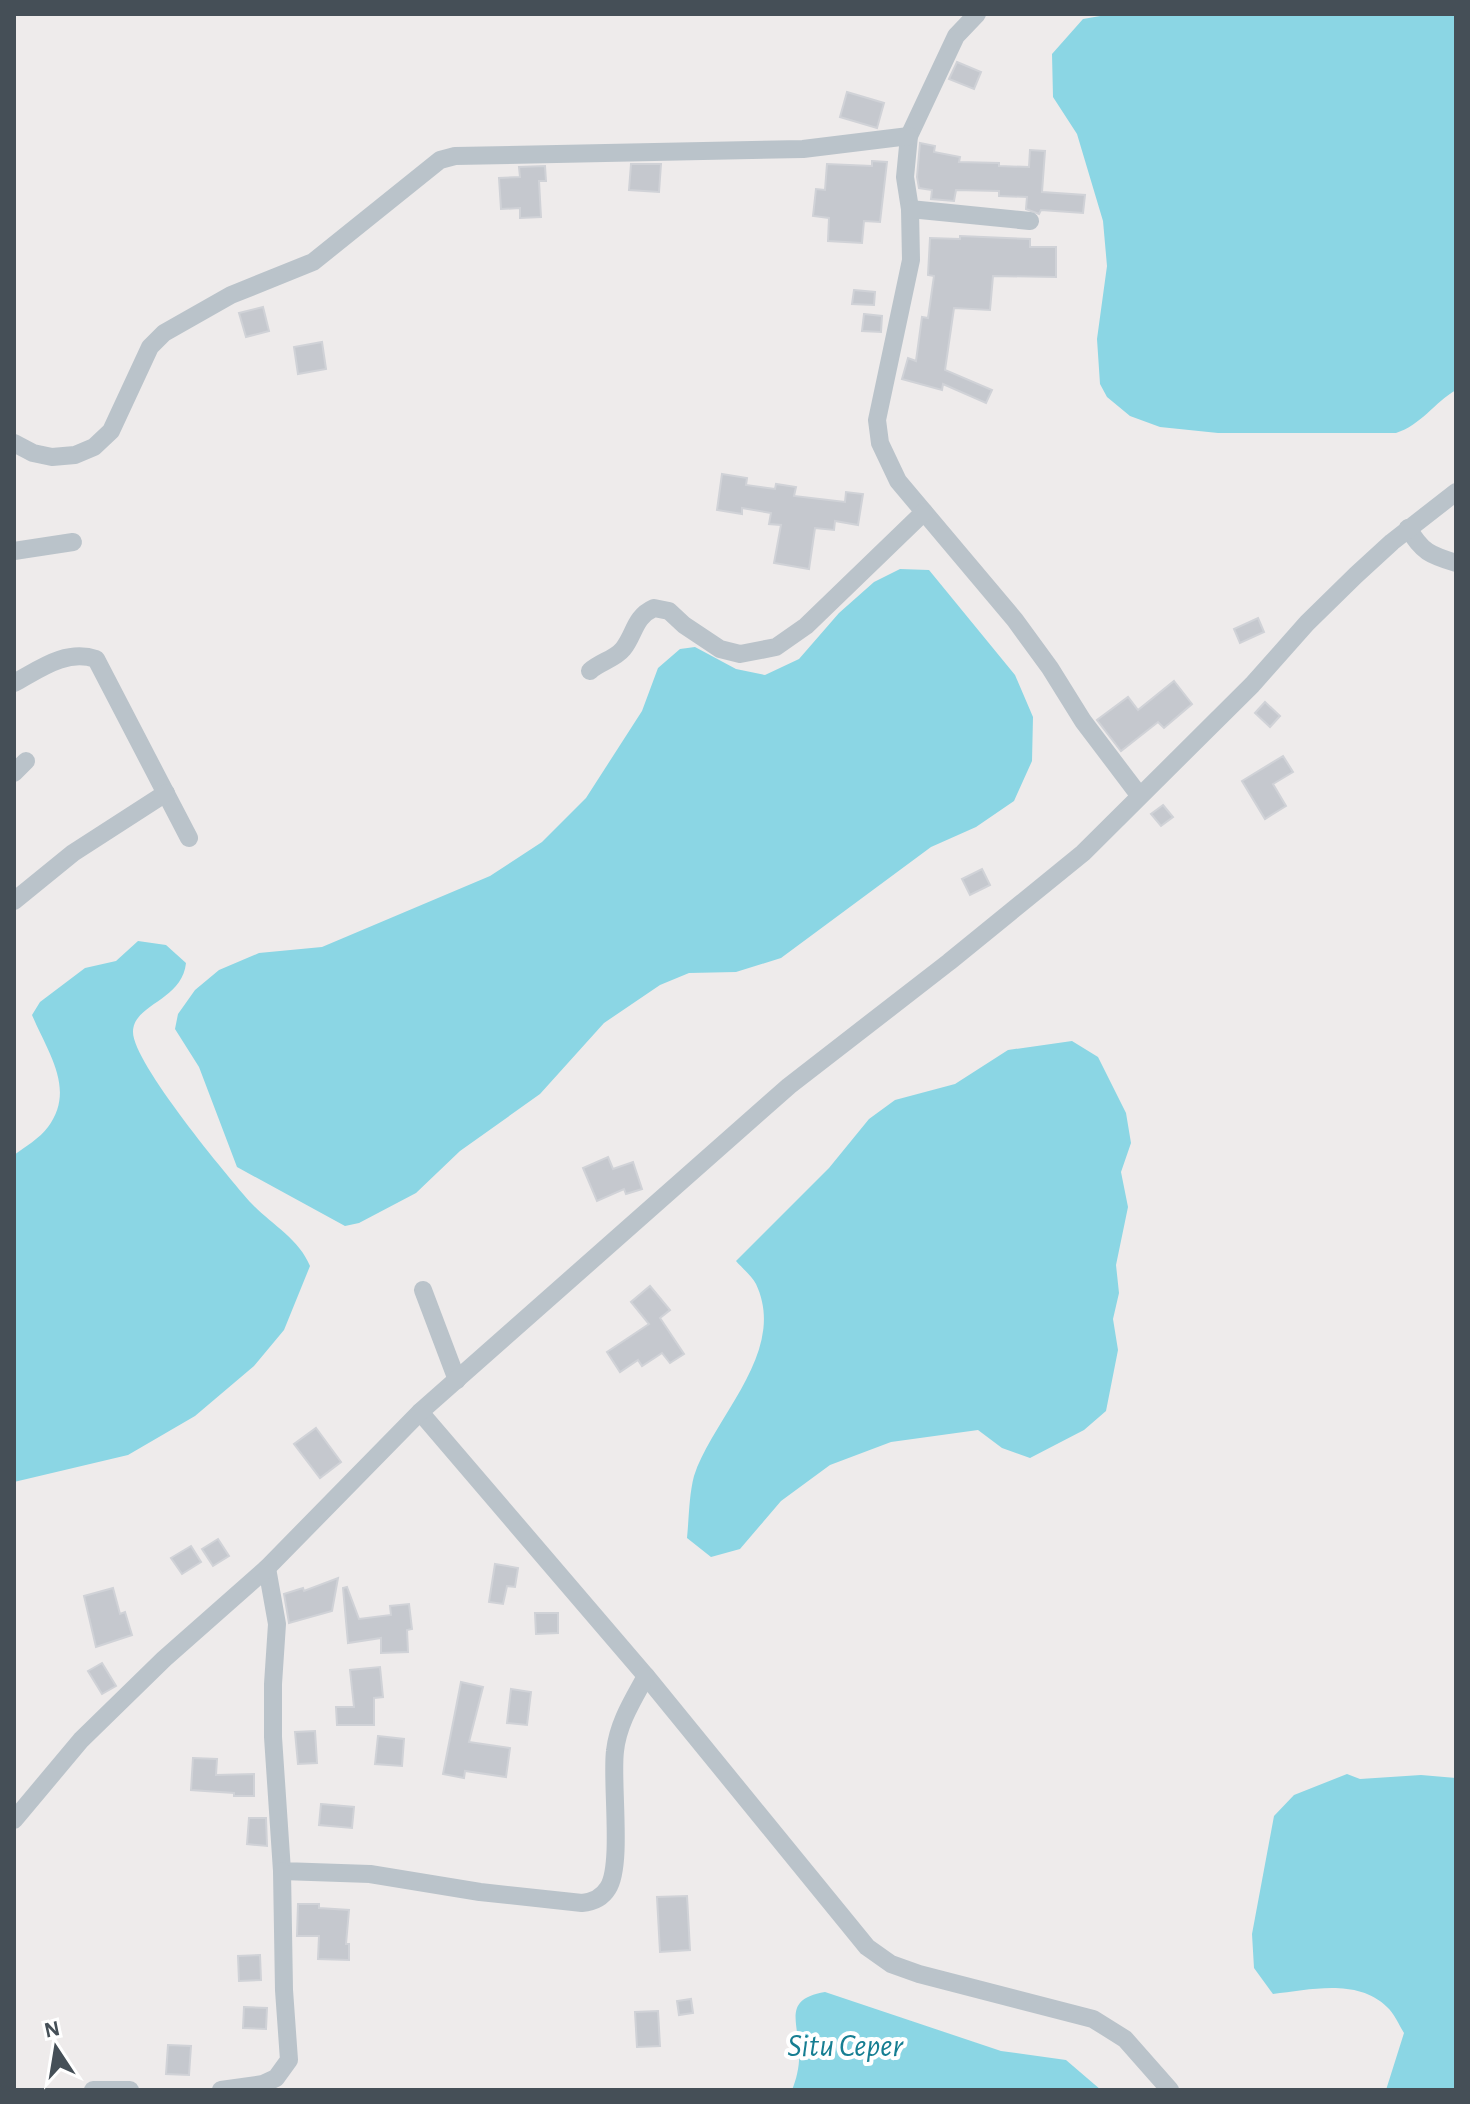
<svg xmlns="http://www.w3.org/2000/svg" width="1470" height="2104" font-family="'Alegreya Sans',sans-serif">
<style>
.water{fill:#8bd6e4}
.building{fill:#c5c8ce;stroke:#d0d2d7;stroke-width:2}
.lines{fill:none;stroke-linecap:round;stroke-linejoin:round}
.minor{stroke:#bac3ca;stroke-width:18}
.labels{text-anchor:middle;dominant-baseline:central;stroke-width:8;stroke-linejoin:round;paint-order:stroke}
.water-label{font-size:32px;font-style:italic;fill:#167e92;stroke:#fff}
</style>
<rect width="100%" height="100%" fill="#eeebeb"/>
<g class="water">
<path d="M1112,14H1456V390C1434,403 1421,425 1396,433H1218L1160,427L1130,416L1107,397L1100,384L1097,339L1107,266L1103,221L1077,134L1053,97L1052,54L1083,19Z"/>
<path d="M900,569L929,570L1015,675L1033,717L1032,761L1014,801L976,827L931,847L781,958L736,972L689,973L660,985L604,1023L540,1094L460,1151L416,1193L359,1223L345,1226L237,1167L199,1067L175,1029L178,1014L195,990L219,970L259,953L322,947L490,876L542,842L586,798L642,711L658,668L680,649L695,647L736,669L765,675L799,659L839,613L874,582Z"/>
<path d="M138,941L166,945L186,963C182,1001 133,1004 133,1032C133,1063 228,1177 252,1204C271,1224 299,1239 310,1266L284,1330L254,1366L195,1416L128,1455L14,1482V1155C25,1147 40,1138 48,1127C76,1089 48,1053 32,1015L40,1002L85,968L116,961Z"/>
<path d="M1072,1041L1098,1057L1126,1113L1131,1143L1121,1172L1128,1207L1116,1265L1119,1293L1113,1319L1118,1350L1106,1411L1084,1430L1030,1458L1002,1448L978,1430L891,1442L830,1465L781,1501L740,1549L711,1557L687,1538C689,1518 689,1495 694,1476C714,1416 788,1352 756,1284C752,1276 742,1268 736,1261L829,1168L869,1119L895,1100L955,1084L1008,1050Z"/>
<path d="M1347,1774L1360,1779L1421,1775L1456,1778V2090H1386L1404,2033C1399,2025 1394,2013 1387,2007C1357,1978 1310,1990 1273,1994L1254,1968L1252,1934L1274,1816L1294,1795Z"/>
<path d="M825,1992L1001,2051L1066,2060L1101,2090H792C797,2078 800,2064 799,2051C798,2021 783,1999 825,1992Z"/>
</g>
<g class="building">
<path d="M957,62L981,72L974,89L949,79Z"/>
<path d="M847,92L884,103L877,128L840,117Z"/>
<path d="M920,143L935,146L934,152L960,157L959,162L999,163V166L1029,167L1030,150L1045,151L1042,192L1085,195L1083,213L1041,210L1039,214L1026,209L1027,197L999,196V191L956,190L954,201L931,199L932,190L919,188L917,177Z"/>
<path d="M872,161L887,162L880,222L864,221L862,243L828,241L829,218L813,216L816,189L825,190L827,164L872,166Z"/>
<path d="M631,164H661L659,192L629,190Z"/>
<path d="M545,166L546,181H539L541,217L520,218V208L501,209L499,178L520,177L519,167Z"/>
<path d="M960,236L1030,239V247H1056V277L993,276L990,310L954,308L945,370L992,390L986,403L943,384L942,390L902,379L908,358L916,361L922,317L928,318L934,276L928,275L930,238L960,239Z"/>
<path d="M854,290L875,292L874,305L852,304Z"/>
<path d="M263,307L269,331L246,337L239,313Z"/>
<path d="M864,314L882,316L881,332L862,331Z"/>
<path d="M322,342L326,369L298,374L294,347Z"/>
<path d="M722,474L747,478L746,485L775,489L776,484L796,487L794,496L845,502L846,492L863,494L858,525L835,521L834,530L815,528L809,569L774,563L781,525L769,524L771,513L742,508V514L717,510Z"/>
<path d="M1258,618L1264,632L1240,643L1234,629Z"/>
<path d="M1174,681L1192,704L1164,728L1158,722L1121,751L1097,720L1128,697L1138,710Z"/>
<path d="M1265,702L1280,716L1270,727L1255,713Z"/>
<path d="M1283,756L1293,772L1273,784L1286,806L1265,819L1242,781Z"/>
<path d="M1163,805L1173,817L1161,826L1151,814Z"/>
<path d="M982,869L990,885L970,895L962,879Z"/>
<path d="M608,1157L613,1169L633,1162L642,1189L626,1194L624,1189L597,1201L583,1168Z"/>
<path d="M650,1286L670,1310L660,1318L684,1354L670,1363L662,1353L642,1366L638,1360L620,1372L607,1352L649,1324L631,1302Z"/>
<path d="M316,1428L341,1462L320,1478L294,1444Z"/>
<path d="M218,1539L229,1556L213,1566L202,1549Z"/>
<path d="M191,1546L201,1562L182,1574L171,1558Z"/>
<path d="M495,1564L518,1568L515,1587L507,1586L503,1604L489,1602Z"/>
<path d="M338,1578L332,1611L289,1623L284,1594L303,1588L304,1591Z"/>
<path d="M347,1587L359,1619L391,1615L390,1606L409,1604L412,1629L407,1630L408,1652L381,1653V1638L348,1643L343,1588Z"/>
<path d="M113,1588L120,1614L125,1612L132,1635L96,1647L84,1596Z"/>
<path d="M535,1613H558V1633L536,1634Z"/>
<path d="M102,1663L116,1686L102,1694L88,1671Z"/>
<path d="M380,1667L383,1697L374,1698V1725H337L336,1707H354L350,1670Z"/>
<path d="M461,1682L483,1687L469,1742L510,1748L506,1777L465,1771L464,1778L443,1774Z"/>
<path d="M511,1689L531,1692L527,1725L507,1723Z"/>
<path d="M315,1731L317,1763L298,1764L295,1732Z"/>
<path d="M378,1736L404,1739L402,1766L375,1764Z"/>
<path d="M193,1758L217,1759L216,1775L254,1774V1796H234V1793L191,1790Z"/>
<path d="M321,1804L354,1807L352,1828L319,1825Z"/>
<path d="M249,1818H266L267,1846L247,1844Z"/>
<path d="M687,1896L690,1950L660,1952L657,1897Z"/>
<path d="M298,1904H319V1908L349,1910L346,1944H349V1960L318,1959L319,1936H297Z"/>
<path d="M260,1955L261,1980L239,1981L238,1956Z"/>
<path d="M691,1999L693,2013L679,2015L677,2001Z"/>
<path d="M244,2007L267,2008L266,2029L243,2028Z"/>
<path d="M658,2011L660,2046L637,2047L635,2012Z"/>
<path d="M168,2045L191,2046L189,2075L166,2074Z"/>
</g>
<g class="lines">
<g class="minor">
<path d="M977,14L956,36L909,136L905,177L910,209L911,260L877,420L880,443L898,481L1015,620L1050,668L1083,721L1139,795"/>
<path d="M910,209L1030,221"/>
<path d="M14,443L33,453L52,457L75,455L94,447L111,431L150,347L164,333L231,295L313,262L440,160L455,156L803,149L909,136"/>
<path d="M1408,528C1422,552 1430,555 1456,563"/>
<path d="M14,551L73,542"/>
<path d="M590,671C600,662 615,659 623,649C635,634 634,617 654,608L669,611L684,625L720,649L740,654L776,647L806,626L924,512"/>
<path d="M14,683C40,669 66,649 96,659L189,838"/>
<path d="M14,773L26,761"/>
<path d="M14,901L73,853L166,793"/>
<path d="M423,1290L457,1380"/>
<path d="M420,1412L646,1676L867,1947L891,1964L919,1974L1093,2019L1125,2039L1170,2090"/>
<path d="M267,1568L277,1624L273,1684V1737L282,1871L370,1874L480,1892L582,1903C593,1902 602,1898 608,1888C623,1865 611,1781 615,1751C618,1723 633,1700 646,1676"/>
<path d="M14,1820L81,1740L164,1659L267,1568L420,1412L789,1086L949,962L1083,853L1252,685L1307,623L1356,575L1392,542L1456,492"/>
<path d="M93,2090H130"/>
<path d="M221,2090L263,2084L276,2078L289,2060L284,1990L282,1871"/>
</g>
</g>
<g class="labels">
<g class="water-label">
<text x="845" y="2046">Situ Ceper</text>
</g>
</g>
<rect width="1470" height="2104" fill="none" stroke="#454f57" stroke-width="32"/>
<g transform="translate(56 2048) rotate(348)" stroke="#ffffff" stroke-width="6" paint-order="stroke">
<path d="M0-6L14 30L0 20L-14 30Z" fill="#454f57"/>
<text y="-12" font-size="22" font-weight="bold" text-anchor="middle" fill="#454f57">N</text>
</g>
</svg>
